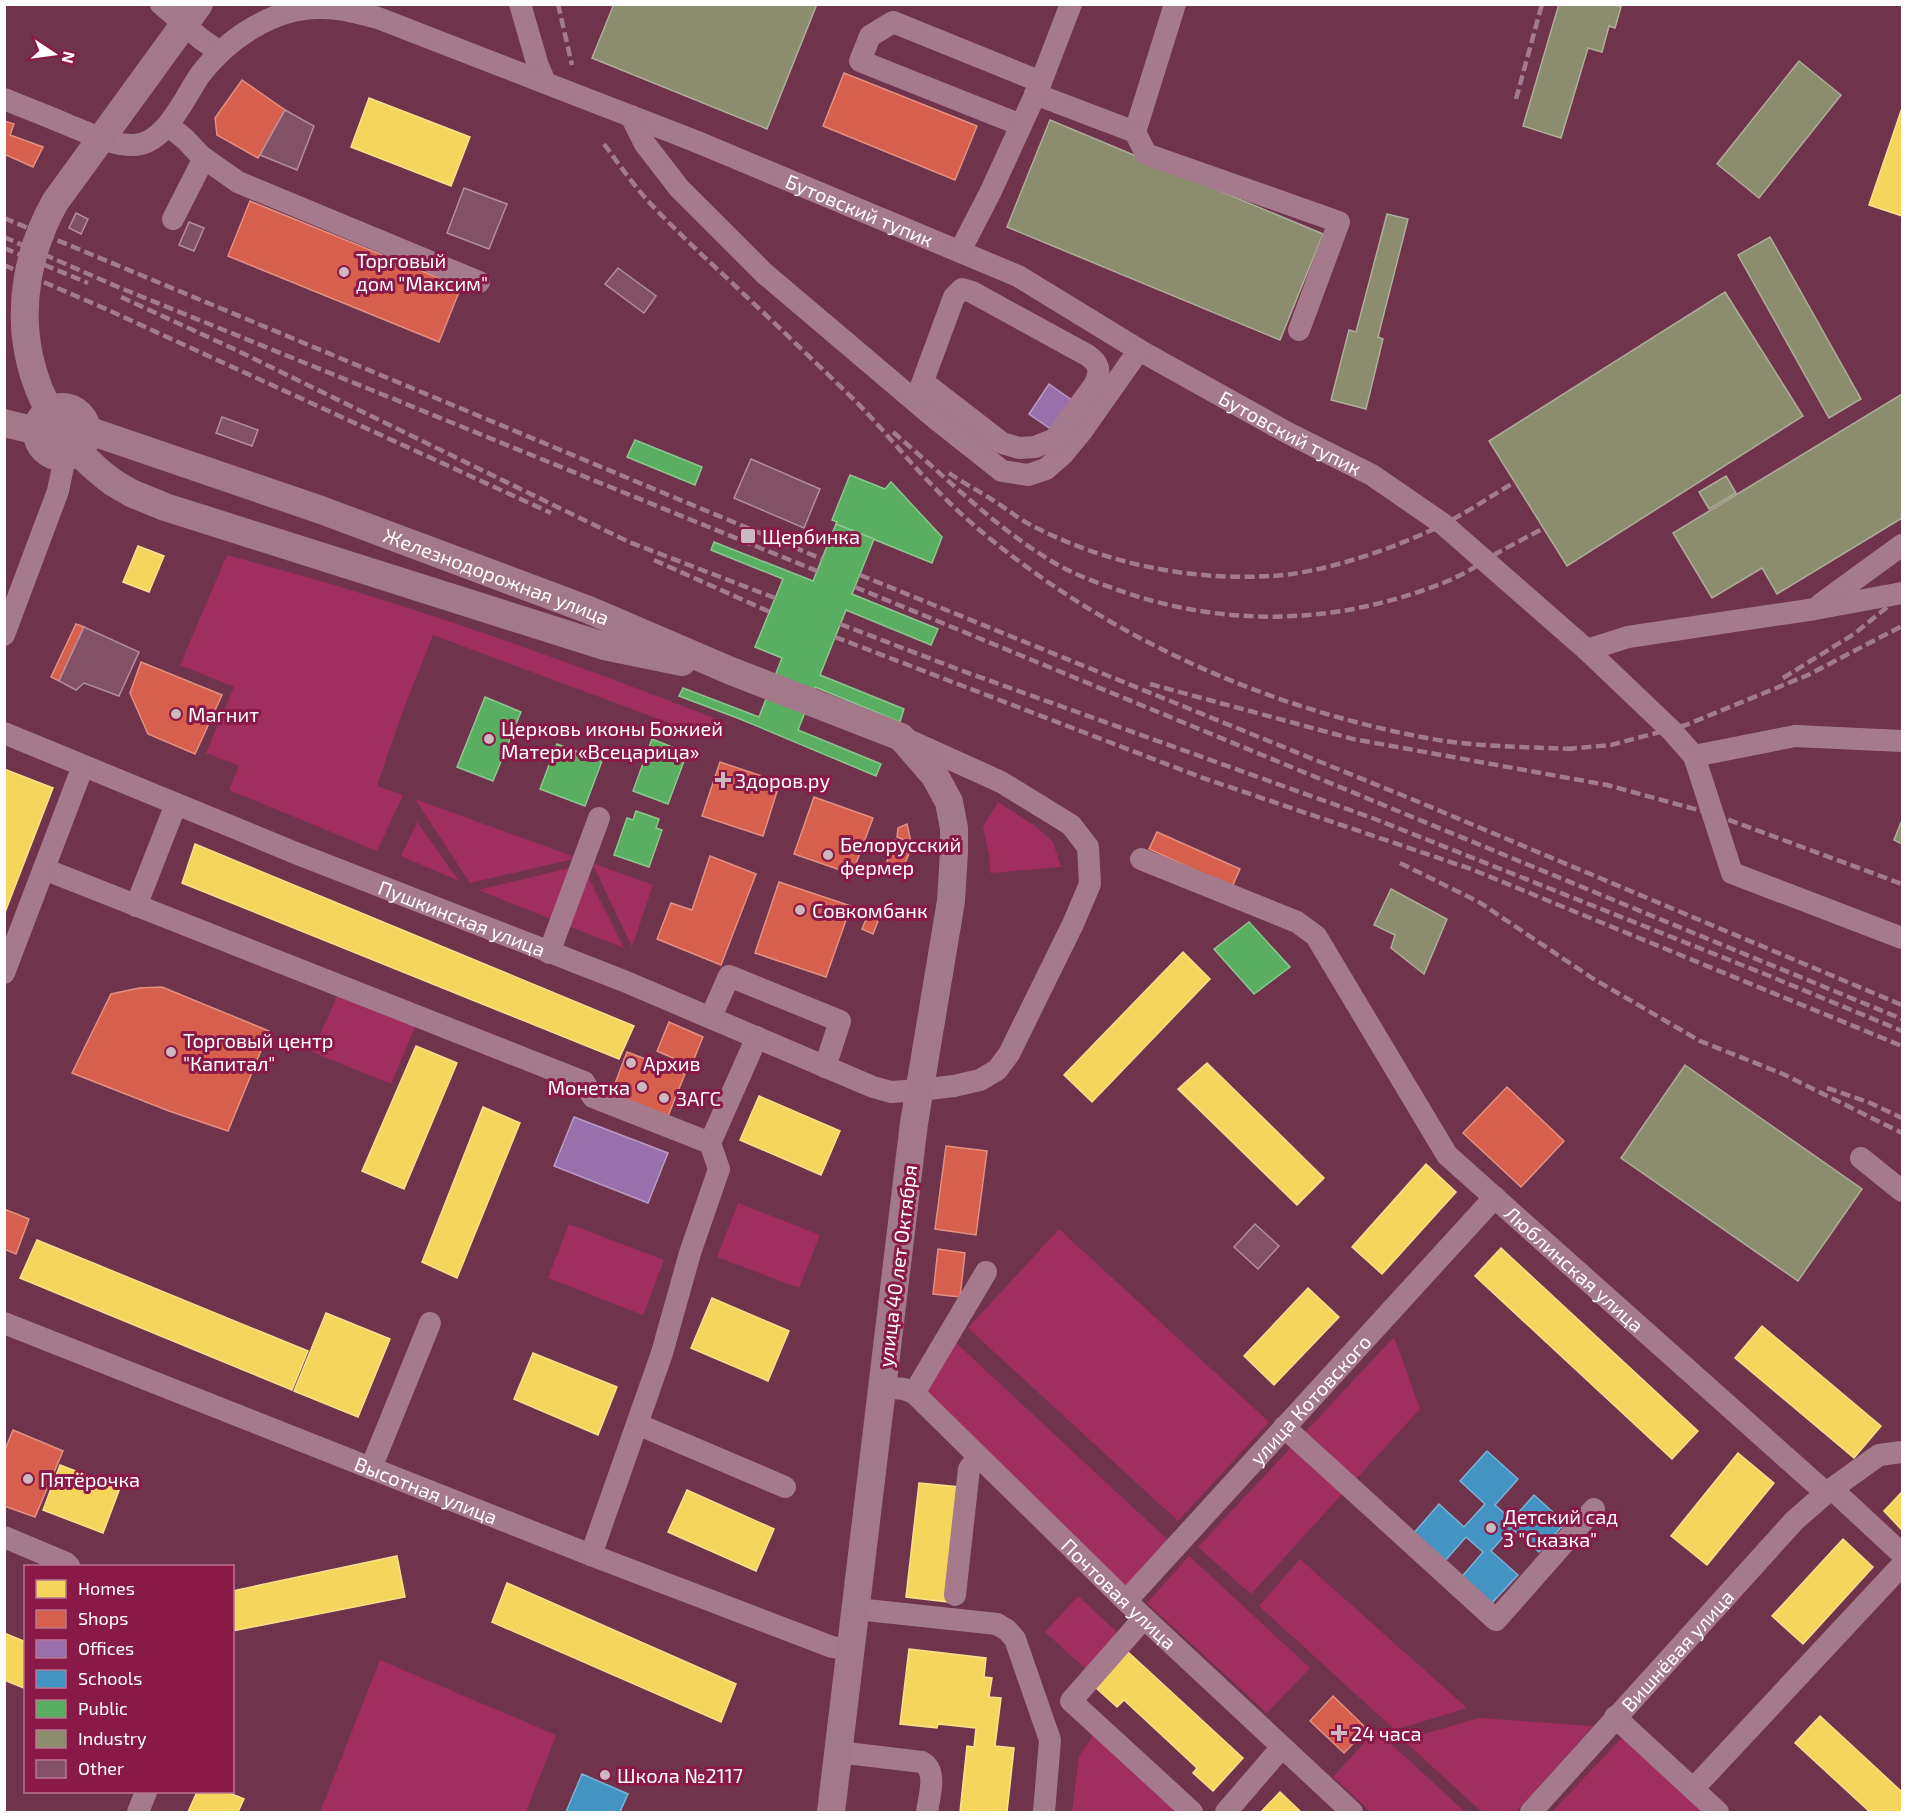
<svg xmlns="http://www.w3.org/2000/svg" width="1907" height="1817" font-family="'Exo 2',sans-serif">
<style>
.green{fill:#a02e5e}
.homes{fill:#f6d55c;stroke:#f9e28d;stroke-width:1.5}
.shops{fill:#d6604d;stroke:#e29082;stroke-width:1.5}
.offices{fill:#9970ab;stroke:#b89bc4;stroke-width:1.5}
.schools{fill:#4393c3;stroke:#7bb3d5;stroke-width:1.5}
.public{fill:#5aae61;stroke:#8cc690;stroke-width:1.5}
.industry{fill:#8c8c6e;stroke:#aeae9a;stroke-width:1.5}
.building{fill:#825165;stroke:#b38e9d;stroke-width:1.5}
.lines{fill:none;stroke-linecap:round;stroke-linejoin:round}
.minor{stroke:#a57a8c;stroke-width:22}
.major{stroke:#a3798a;stroke-width:28}
.rail{stroke:#a47b8d;stroke-width:4.5;stroke-dasharray:10 4.5;stroke-linecap:butt}
.major-bridge{stroke:#a3798a;stroke-width:28}
.poi-dot{fill:#cdb8c0;stroke:#891a47;stroke-width:2}
.labels{text-anchor:middle;dominant-baseline:central;stroke-width:6;stroke-linejoin:round;paint-order:stroke}
.street-label{font-size:20px;fill:#fff;stroke:#891a47}
.poi-label{font-size:20px;fill:#fff;stroke:#891a47;text-anchor:start}
</style>
<rect width="100%" height="100%" fill="#70334c"/>
<g class="green">
<path d="M227,555C277,569 327,582 376,598C490,633 603,675 714,718L707,737L433,635L403,710L377,786L403,795L377,851L229,790L239,766L206,753L234,687L180,665Z"/>
<path d="M415,799L578,858L470,883Z"/>
<path d="M998,802L1035,826L1053,842L1061,867L990,873L989,855L983,827Z"/>
<path d="M417,822L459,881L401,856Z"/>
<path d="M592,863L653,885L632,947Z"/>
<path d="M582,865L624,948L478,890Z"/>
<path d="M338,994L416,1025L391,1084L312,1052Z"/>
<path d="M738,1203L820,1235L799,1288L717,1257Z"/>
<path d="M569,1224L664,1260L643,1315L548,1278Z"/>
<path d="M1059,1229L1269,1422L1178,1521L968,1328Z"/>
<path d="M1394,1337L1420,1409L1251,1594L1198,1547Z"/>
<path d="M954,1341L1168,1540L1125,1588L921,1393Z"/>
<path d="M1189,1556L1310,1668L1267,1713L1147,1603Z"/>
<path d="M1300,1559L1467,1708L1395,1730L1259,1606Z"/>
<path d="M1078,1596L1118,1633L1086,1669L1045,1632Z"/>
<path d="M380,1660L556,1735L526,1812H320Z"/>
<path d="M1479,1718L1593,1726L1516,1812H1482L1403,1740Z"/>
<path d="M1376,1730L1465,1812H1371L1333,1777Z"/>
<path d="M1627,1732L1713,1812H1552Z"/>
<path d="M1094,1734L1181,1812H1072L1079,1756Z"/>
</g>
<g class="homes">
<path d="M369,98L470,137L451,186L351,147Z"/>
<path d="M1902,108V216L1869,205Z"/>
<path d="M138,546L164,556L149,592L123,582Z"/>
<path d="M4,769L53,788L4,915Z"/>
<path d="M195,844L634,1026L619,1059L182,883Z"/>
<path d="M1183,952L1210,979L1092,1102L1064,1075Z"/>
<path d="M416,1046L457,1063L404,1189L362,1171Z"/>
<path d="M1207,1063L1324,1178L1297,1205L1178,1089Z"/>
<path d="M759,1096L840,1131L821,1175L740,1140Z"/>
<path d="M483,1107L520,1123L457,1278L422,1262Z"/>
<path d="M1426,1164L1456,1192L1382,1274L1352,1247Z"/>
<path d="M37,1240L308,1351L292,1390L20,1278Z"/>
<path d="M1501,1248L1698,1431L1672,1459L1475,1276Z"/>
<path d="M1308,1288L1339,1317L1274,1385L1244,1356Z"/>
<path d="M712,1298L789,1331L768,1381L691,1348Z"/>
<path d="M326,1313L390,1339L358,1417L294,1391Z"/>
<path d="M1762,1326L1881,1426L1854,1458L1735,1358Z"/>
<path d="M533,1353L617,1387L598,1435L514,1399Z"/>
<path d="M1738,1453L1774,1483L1707,1565L1671,1536Z"/>
<path d="M60,1465L120,1488L103,1533L43,1510Z"/>
<path d="M919,1483L960,1487L947,1602L906,1597Z"/>
<path d="M687,1490L774,1529L756,1571L668,1532Z"/>
<path d="M1902,1492V1530L1884,1511Z"/>
<path d="M1843,1539L1873,1567L1803,1644L1772,1616Z"/>
<path d="M397,1556L405,1597L232,1631V1591Z"/>
<path d="M507,1583L736,1684L721,1722L492,1622Z"/>
<path d="M4,1633L26,1642V1689L4,1680Z"/>
<path d="M909,1649L986,1658L984,1677L992,1678L989,1697L1001,1698L995,1746L1014,1748L1007,1812H960L967,1746L974,1747L976,1728L938,1724L937,1728L900,1724Z"/>
<path d="M1128,1652L1243,1758L1213,1791L1193,1773L1197,1768L1124,1700L1117,1707L1095,1687Z"/>
<path d="M1820,1716L1902,1792V1812H1870L1795,1743Z"/>
<path d="M197,1792H227L244,1799L238,1812H188Z"/>
<path d="M1280,1792L1301,1812H1261Z"/>
</g>
<g class="shops">
<path d="M844,73L977,126L955,180L823,126Z"/>
<path d="M242,80L285,110L258,158L217,135L215,118Z"/>
<path d="M4,121L14,124L10,135L43,147L33,167L4,154Z"/>
<path d="M250,201L461,287L439,342L228,256Z"/>
<path d="M76,624L84,627L59,681L51,677Z"/>
<path d="M141,662L222,695L195,754L148,734L130,693Z"/>
<path d="M720,762L780,782L763,836L702,816Z"/>
<path d="M814,797L873,818L852,874L794,854Z"/>
<path d="M907,824L909,833L911,843L897,837L898,828Z"/>
<path d="M1157,832L1240,869L1232,887L1149,849Z"/>
<path d="M896,840L912,847L901,872L885,866Z"/>
<path d="M710,856L756,874L721,965L657,939L671,903L692,910Z"/>
<path d="M779,882L851,906L826,977L755,953Z"/>
<path d="M871,907L882,911L873,934L862,929Z"/>
<path d="M162,987L269,1031L228,1131L169,1111L72,1073L111,994L139,988Z"/>
<path d="M669,1022L703,1037L691,1066L657,1051Z"/>
<path d="M627,1052L685,1074L668,1116L611,1094Z"/>
<path d="M1507,1087L1564,1141L1521,1187L1463,1133Z"/>
<path d="M946,1146L987,1151L976,1235L935,1229Z"/>
<path d="M4,1209L29,1219L16,1254L4,1249Z"/>
<path d="M938,1249L965,1253L960,1297L933,1294Z"/>
<path d="M13,1430L63,1451L35,1517L4,1506V1452Z"/>
<path d="M1333,1696L1367,1729L1344,1753L1310,1721Z"/>
</g>
<g class="offices">
<path d="M1049,384L1076,403L1055,432L1029,414Z"/>
<path d="M574,1117L668,1153L648,1203L554,1166Z"/>
</g>
<g class="schools">
<path d="M1487,1451L1518,1479L1495,1505L1512,1520L1534,1495L1565,1523L1539,1552L1511,1528L1491,1551L1518,1575L1490,1605L1460,1579L1483,1552L1466,1537L1444,1562L1413,1534L1439,1504L1464,1527L1485,1504L1460,1481Z"/>
<path d="M582,1774L628,1794L620,1812H566Z"/>
</g>
<g class="public">
<path d="M635,440L702,467L695,485L627,457Z"/>
<path d="M850,475L885,489L891,482L942,537L932,563L836,524L837,522L832,520Z"/>
<path d="M836,524L874,539L852,594L938,629L931,645L846,610L820,675L904,709L900,722L815,687L798,730L881,764L876,776L740,719L679,696L683,688L759,717L782,658L755,647L783,579L711,550L714,542L813,581Z"/>
<path d="M485,697L521,712L493,781L457,767Z"/>
<path d="M652,739L687,753L668,804L633,791Z"/>
<path d="M557,744L602,761L585,806L540,789Z"/>
<path d="M636,811L659,819L656,828L662,830L649,867L614,855L627,818L633,820Z"/>
<path d="M1249,922L1290,967L1254,994L1214,949Z"/>
</g>
<g class="industry">
<path d="M614,4H817L767,129L592,58Z"/>
<path d="M1559,4H1613L1621,7L1615,28L1609,26L1602,52L1588,48L1561,138L1523,126Z"/>
<path d="M1799,61L1841,95L1759,198L1717,164Z"/>
<path d="M1050,120L1323,234L1280,340L1007,227Z"/>
<path d="M1387,214L1408,219L1378,337L1383,339L1366,409L1331,400L1349,330L1356,332Z"/>
<path d="M1770,237L1861,399L1829,418L1738,255Z"/>
<path d="M1725,292L1803,416L1567,566L1489,441Z"/>
<path d="M1902,394V518L1777,594L1762,568L1712,598L1673,533Z"/>
<path d="M1726,476L1736,493L1709,509L1699,492Z"/>
<path d="M1902,820V844L1894,840Z"/>
<path d="M1391,889L1447,919L1424,974L1391,948L1395,935L1374,925Z"/>
<path d="M1685,1065L1862,1189L1798,1281L1621,1158Z"/>
</g>
<g class="building">
<path d="M285,110L314,126L297,170L260,155Z"/>
<path d="M464,188L507,204L489,249L447,233Z"/>
<path d="M76,213L88,219L81,234L69,228Z"/>
<path d="M189,222L204,228L194,251L179,245Z"/>
<path d="M618,268L656,296L644,313L605,284Z"/>
<path d="M222,417L258,430L252,446L216,433Z"/>
<path d="M751,459L820,489L804,528L734,498Z"/>
<path d="M84,627L139,652L119,696L84,683L76,690L59,681Z"/>
<path d="M1255,1224L1279,1246L1258,1269L1234,1247Z"/>
</g>
<g class="lines">
<g class="minor">
<path d="M161,4L201,39L220,52"/>
<path d="M520,4L538,66L545,82"/>
<path d="M1035,94L1135,132L1175,4"/>
<path id="s1" d="M4,99C26,108 47,116 68,125C89,133 110,145 133,145C165,145 184,98 200,75C227,39 273,8 319,8C339,7 358,13 378,18L695,141L1018,276L1139,350L1288,433L1372,475L1443,524L1587,650L1671,730L1694,756L1732,873L1902,938"/>
<path d="M631,116L645,144L679,188L765,274L935,418L1002,471L1028,475L1046,469L1063,454L1082,431L1139,350"/>
<path d="M168,125L186,140L201,156L238,182L479,282"/>
<path d="M1021,125L860,61L870,36L893,22L1041,82L1071,4"/>
<path d="M1135,132L1146,154L1339,222L1299,330"/>
<path d="M173,219L204,158"/>
<path d="M960,251L990,193L1041,82"/>
<path d="M916,401L920,389L954,297L962,289L972,292L1087,355C1099,363 1101,370 1095,384L1055,439L1035,447L1019,448L1002,443L923,382"/>
<path d="M1821,604L1902,545"/>
<path d="M4,635L58,491L65,457"/>
<path d="M1587,650L1628,637L1815,609L1902,593"/>
<path id="s2" d="M4,733L298,854L624,981L873,1087L891,1092L920,1090L954,1086L980,1080L997,1070L1009,1054L1073,924L1090,884L1088,847L1071,825L1001,782L906,739"/>
<path d="M1694,756L1795,736L1902,741"/>
<path id="s3" d="M1141,859L1297,922L1316,936L1447,1155L1826,1493L1879,1455L1902,1452"/>
<path d="M44,869L584,1082L593,1097L710,1143"/>
<path d="M136,906L176,804"/>
<path d="M549,953L599,818"/>
<path d="M4,973L83,766"/>
<path d="M711,1017L729,976L840,1021L825,1067"/>
<path d="M1861,1158L1902,1191"/>
<path id="s4" d="M4,1323L591,1555L832,1647L851,1650"/>
<path id="s5" d="M882,1387L904,1389L914,1393L1126,1601L1352,1812"/>
<path d="M914,1393L986,1272"/>
<path d="M637,1424L785,1487"/>
<path d="M1284,1427L1496,1620L1594,1509"/>
<path d="M371,1468L430,1323"/>
<path d="M1832,1489L1902,1554"/>
<path d="M4,1537L66,1563L69,1566"/>
<path d="M591,1555L662,1353L690,1253L719,1169L710,1143L757,1037"/>
<path d="M955,1595L969,1469L978,1457"/>
<path id="s6" d="M1126,1601L1495,1197"/>
<path d="M857,1609L997,1624L1007,1630L1015,1639L1050,1740L1044,1812"/>
<path d="M1144,1618L1071,1701L1192,1812"/>
<path d="M1615,1717L1718,1812"/>
<path d="M838,1752L922,1762C938,1771 929,1797 927,1812"/>
<path d="M1693,1789L1902,1565"/>
<path d="M138,1812L146,1792"/>
<path d="M1226,1812L1282,1747"/>
<path id="s7" d="M1531,1812L1794,1521L1826,1493"/>
</g>
<g class="major">
<circle cx="62" cy="432" r="25"/>
<path d="M4,423L37,431"/>
<path id="s8" d="M87,430L321,510L589,610L731,671L901,737L935,776L949,802L954,828V852L951,901L914,1123L831,1812"/>
<path d="M114,483L131,493L165,507L604,646L682,662"/>
</g>
<g class="rail">
<path d="M558,4L572,65"/>
<path d="M1516,99L1542,4"/>
<path d="M604,144C618,163 632,183 648,201C673,228 701,254 729,280C768,317 807,354 845,391C875,419 901,453 930,483C946,500 964,517 982,532C1110,639 1268,709 1432,739C1479,747 1527,747 1574,749"/>
<path d="M4,218L822,559"/>
<path d="M4,237L118,287L817,571"/>
<path d="M4,248L88,283"/>
<path d="M4,265L106,309L551,513"/>
<path d="M121,297L234,349L629,542L775,598"/>
<path d="M893,432C947,478 996,529 1058,565C1078,576 1100,584 1121,591C1230,629 1342,624 1448,581C1461,575 1473,569 1484,561C1503,549 1524,539 1544,528"/>
<path d="M949,473C962,482 977,490 991,499C1004,507 1016,517 1029,524C1102,563 1189,581 1271,576C1321,574 1399,547 1444,524C1468,512 1491,496 1515,482"/>
<path d="M654,560L770,612"/>
<path d="M860,575L1414,800L1902,1005"/>
<path d="M855,587L1902,1019"/>
<path d="M840,624L960,670L1375,819L1767,975L1902,1031"/>
<path d="M835,637L1203,778L1471,869L1902,1046"/>
<path d="M1783,678L1854,634L1902,595"/>
<path d="M1150,684L1353,739L1607,785L1713,814L1902,884"/>
<path d="M1567,749L1611,745L1686,725L1808,675L1902,626"/>
<path d="M1400,863L1479,902L1592,978L1700,1041L1783,1074L1902,1133"/>
<path d="M1827,1088L1868,1102L1902,1118"/>
</g>
<path class="major-bridge" d="M114,483C20,415 0,301 55,202L199,4"/>
</g>
<g class="poi-dot">
<circle cx="344" cy="272" r="6"/>
<rect x="740" y="528" width="16" height="16" rx="3"/>
<circle cx="176" cy="714" r="6"/>
<circle cx="489" cy="739" r="6"/>
<path d="M720 771h6v6h6v6h-6v6h-6v-6h-6v-6h6z"/>
<circle cx="828" cy="855" r="6"/>
<circle cx="800" cy="910" r="6"/>
<circle cx="171" cy="1052" r="6"/>
<circle cx="631" cy="1063" r="6"/>
<circle cx="642" cy="1087" r="6"/>
<circle cx="664" cy="1098" r="6"/>
<circle cx="28" cy="1479" r="6"/>
<circle cx="1491" cy="1528" r="6"/>
<path d="M1336 1724h6v6h6v6h-6v6h-6v-6h-6v-6h6z"/>
<circle cx="605" cy="1775" r="6"/>
</g>
<g class="labels">
<g class="street-label">
<text stroke="none"><textPath href="#s1" startOffset="958">Бутовский тупик</textPath></text>
<text stroke="none"><textPath href="#s1" startOffset="1444">Бутовский тупик</textPath></text>
<text stroke="none"><textPath href="#s8" startOffset="435">Железнодорожная улица</textPath></text>
<text stroke="none"><textPath href="#s2" startOffset="494">Пушкинская улица</textPath></text>
<text transform="translate(897 1266) rotate(-83)">улица 40 лет Октября</text>
<text stroke="none"><textPath href="#s3" startOffset="618">Люблинская улица</textPath></text>
<text stroke="none"><textPath href="#s6" startOffset="273">улица Котовского</textPath></text>
<text stroke="none"><textPath href="#s4" startOffset="454">Высотная улица</textPath></text>
<text stroke="none"><textPath href="#s5" startOffset="320">Почтовая улица</textPath></text>
<text stroke="none"><textPath href="#s7" startOffset="218">Вишнёвая улица</textPath></text>
</g>
<g class="poi-label">
<text x="356" y="260">Торговый<tspan x="356" dy="23">дом "Максим"</tspan></text>
<text x="762" y="536">Щербинка</text>
<text x="188" y="714">Магнит</text>
<text x="501" y="728">Церковь иконы Божией<tspan x="501" dy="23">Матери «Всецарица»</tspan></text>
<text x="735" y="780">Здоров.ру</text>
<text x="840" y="844">Белорусский<tspan x="840" dy="23">фермер</tspan></text>
<text x="812" y="910">Совкомбанк</text>
<text x="183" y="1040">Торговый центр<tspan x="183" dy="23">"Капитал"</tspan></text>
<text x="643" y="1063">Архив</text>
<text x="630" y="1087" text-anchor="end">Монетка</text>
<text x="676" y="1098">ЗАГС</text>
<text x="40" y="1479">Пятёрочка</text>
<text x="1503" y="1516">Детский сад<tspan x="1503" dy="23">3 "Сказка"</tspan></text>
<text x="1351" y="1733">24 часа</text>
<text x="617" y="1775">Школа №2117</text>
</g>
</g>
<rect width="1907" height="1817" fill="none" stroke="#ffffff" stroke-width="12"/>
<rect x="24" y="1565" width="210" height="228" fill="#891a47" stroke="#b87691" stroke-width="1.5"/>
<rect x="36" y="1580" width="30" height="18" fill="#f6d55c" stroke="#b87691" stroke-width="1.5"/>
<text x="78" y="1595" font-size="18" fill="#ffffff">Homes</text>
<rect x="36" y="1610" width="30" height="18" fill="#d6604d" stroke="#b87691" stroke-width="1.5"/>
<text x="78" y="1625" font-size="18" fill="#ffffff">Shops</text>
<rect x="36" y="1640" width="30" height="18" fill="#9970ab" stroke="#b87691" stroke-width="1.5"/>
<text x="78" y="1655" font-size="18" fill="#ffffff">Offices</text>
<rect x="36" y="1670" width="30" height="18" fill="#4393c3" stroke="#b87691" stroke-width="1.5"/>
<text x="78" y="1685" font-size="18" fill="#ffffff">Schools</text>
<rect x="36" y="1700" width="30" height="18" fill="#5aae61" stroke="#b87691" stroke-width="1.5"/>
<text x="78" y="1715" font-size="18" fill="#ffffff">Public</text>
<rect x="36" y="1730" width="30" height="18" fill="#8c8c6e" stroke="#b87691" stroke-width="1.5"/>
<text x="78" y="1745" font-size="18" fill="#ffffff">Industry</text>
<rect x="36" y="1760" width="30" height="18" fill="#825165" stroke="#b87691" stroke-width="1.5"/>
<text x="78" y="1775" font-size="18" fill="#ffffff">Other</text>
<g transform="translate(54 54) rotate(103)" stroke="#891a47" stroke-width="4.5" paint-order="stroke">
<path d="M0-4.5L10 22L0 15L-10 22Z" fill="#ffffff"/>
<text y="-9" font-size="16" font-weight="bold" text-anchor="middle" fill="#ffffff">N</text>
</g>
</svg>
